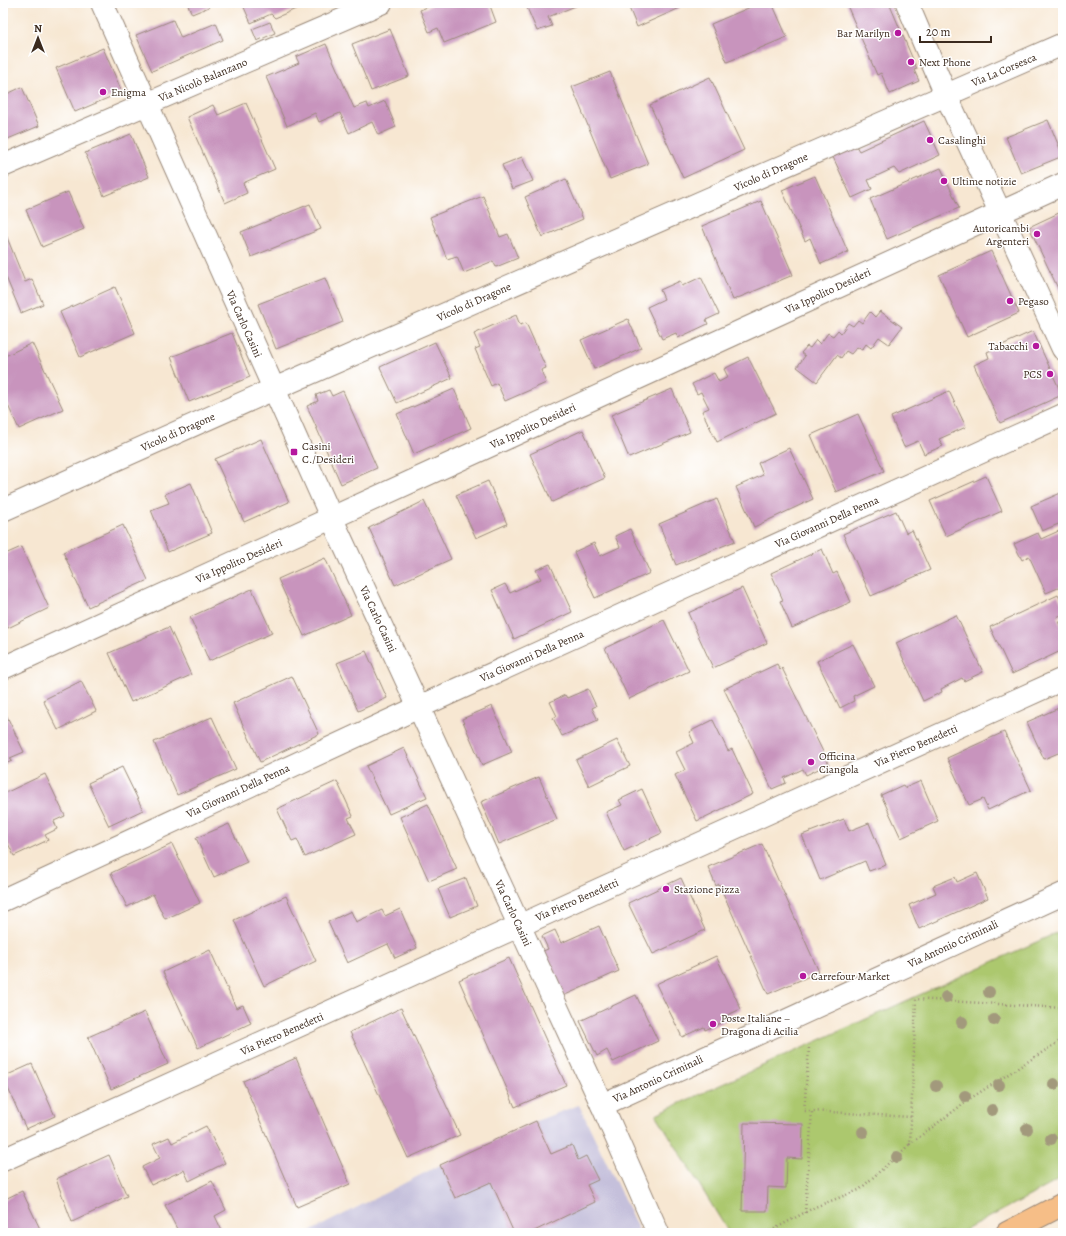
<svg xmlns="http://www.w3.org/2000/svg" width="1066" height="1236" font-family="Alegreya,serif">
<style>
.industrial{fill:#c5c0db}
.green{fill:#acc86e;stroke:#747946}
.building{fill:#c894bd}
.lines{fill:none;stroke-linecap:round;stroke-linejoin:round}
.minor-casing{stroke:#998878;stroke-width:24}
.major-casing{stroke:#998878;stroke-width:24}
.path{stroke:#998878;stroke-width:2.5;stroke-dasharray:1 3;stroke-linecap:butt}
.minor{stroke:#fff;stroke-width:22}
.major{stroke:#f6be87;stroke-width:22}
.tree{fill:#a2997c}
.poi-dot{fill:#b5179e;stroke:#fff;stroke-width:1.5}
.labels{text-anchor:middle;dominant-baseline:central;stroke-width:3;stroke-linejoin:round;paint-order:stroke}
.poi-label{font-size:11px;fill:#3b2a1e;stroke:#fff;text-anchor:start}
.street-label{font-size:11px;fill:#3b2a1e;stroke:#fff}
</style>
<rect width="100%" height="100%" fill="#fff"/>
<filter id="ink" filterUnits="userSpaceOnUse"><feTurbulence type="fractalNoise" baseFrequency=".025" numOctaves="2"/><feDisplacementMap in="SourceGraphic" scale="8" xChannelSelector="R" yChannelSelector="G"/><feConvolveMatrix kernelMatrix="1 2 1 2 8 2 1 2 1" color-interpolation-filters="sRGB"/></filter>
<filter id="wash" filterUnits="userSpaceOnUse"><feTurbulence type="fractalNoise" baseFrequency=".012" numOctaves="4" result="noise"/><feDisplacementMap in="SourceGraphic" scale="16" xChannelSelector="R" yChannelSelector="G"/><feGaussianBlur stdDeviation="0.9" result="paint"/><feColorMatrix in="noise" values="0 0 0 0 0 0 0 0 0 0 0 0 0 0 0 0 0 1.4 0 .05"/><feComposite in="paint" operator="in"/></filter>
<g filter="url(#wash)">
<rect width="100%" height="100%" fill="#f7e7d2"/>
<path class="industrial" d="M579,1105L640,1233H307L440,1165L536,1121Z"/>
<path class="green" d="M1063,930V1178L960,1233H729L656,1114Z"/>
<g id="blocks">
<g class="building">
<path d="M187,3H207L209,7L192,14Z"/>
<path d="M242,3H304L305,5L275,18L271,14L251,23Z"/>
<path d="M437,3H489L496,22L444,43L438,28L429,32L420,10Z"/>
<path d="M525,3H577L578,5L548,17L552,26L537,31Z"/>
<path d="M627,3H678L680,8L637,27Z"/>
<path d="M760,3H772L787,37L727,62L711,24Z"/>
<path d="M846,3H889L917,69L914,70L919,81L890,94L881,73L877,75Z"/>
<path d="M173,20L181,38L216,23L223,40L152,71L136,35Z"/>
<path d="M270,22L275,33L257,41L252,29Z"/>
<path d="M390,29L409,76L371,91L352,44Z"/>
<path d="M326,44L354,108L367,103L369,108L385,101L396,127L378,135L372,122L349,133L340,113L319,122L315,113L287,126L266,77L299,63L296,57Z"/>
<path d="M103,48L122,92L75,112L56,68Z"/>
<path d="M610,72L648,164L610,179L572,87Z"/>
<path d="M710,77L744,150L683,178L650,105Z"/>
<path d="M22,87L39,126L3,141V96Z"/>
<path d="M246,103L275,169L243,183L247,193L225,203L187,117L213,105L218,115Z"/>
<path d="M1048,120L1063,156L1021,173L1006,137Z"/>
<path d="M924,121L940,155L899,174L894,168L868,180L872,189L852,198L833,157L856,146L859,151Z"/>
<path d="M131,134L149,177L104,196L85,153Z"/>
<path d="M522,157L533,181L512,189L502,165Z"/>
<path d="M941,168L959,208L887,239L870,199Z"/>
<path d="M815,176L848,252L821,264L810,238L805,241L782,190Z"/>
<path d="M566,179L583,219L542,237L525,197Z"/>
<path d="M68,192L84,229L42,247L26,210Z"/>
<path d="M483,196L500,237L508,234L518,258L496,267L493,261L464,273L457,256L447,259L430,217Z"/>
<path d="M761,201L793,275L733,300L702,226Z"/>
<path d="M310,204L321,229L251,257L241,232Z"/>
<path d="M1063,211V299L1029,227Z"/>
<path d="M6,235L25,282L32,279L43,304L21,313L3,270V236Z"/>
<path d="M991,251L1019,313L967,337L939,275Z"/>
<path d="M701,277L719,314L706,320L708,324L678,338L676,333L662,339L647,307L664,299L660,290L680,281L682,286Z"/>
<path d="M325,278L343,322L276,349L258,304Z"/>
<path d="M115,287L135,333L80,357L60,312Z"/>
<path d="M880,311L902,327L889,344L879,337L871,348L866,344L862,350L857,347L851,354L846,351L841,358L837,355L817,382L797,367L805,356L801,353L807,346L810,348L816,340L820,344L828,333L833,336L838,330L841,333L848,323L853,326L858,320L862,323L870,312L875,317Z"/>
<path d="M516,315L520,325L526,323L546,368L541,370L546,383L505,401L497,383L491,386L475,349L480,347L474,334Z"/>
<path d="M628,319L641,348L594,369L581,340Z"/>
<path d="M1033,331L1062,395L1000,423L974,365L989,358L987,352Z"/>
<path d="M232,333L250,377L189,402L171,357Z"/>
<path d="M435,342L452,378L397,403L380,367Z"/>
<path d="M32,343L63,409L19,429L3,395V357Z"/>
<path d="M748,357L776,413L717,442L702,411L709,408L701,392L697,394L692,384L714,373L719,382L728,377L724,369Z"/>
<path d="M454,389L471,428L414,454L397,414Z"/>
<path d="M672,389L690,432L629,458L611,415Z"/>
<path d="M329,390L332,396L343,391L377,468L341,484L307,406L318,401L316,395Z"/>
<path d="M949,391L966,427L939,439L943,446L924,454L918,441L904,447L891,417Z"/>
<path d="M858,414L884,471L836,492L811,435Z"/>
<path d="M583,430L605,478L552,502L530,454Z"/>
<path d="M261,439L289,502L244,522L215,459Z"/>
<path d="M789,448L813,499L754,527L736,487L763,475L758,463Z"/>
<path d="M986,476L1002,511L946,536L930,501Z"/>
<path d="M488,481L507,524L476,538L456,495Z"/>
<path d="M191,483L212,533L168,552L151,510L169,503L165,494Z"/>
<path d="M1063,492V522L1042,531L1031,506Z"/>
<path d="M717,499L735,541L676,565L659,524Z"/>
<path d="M424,501L451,559L395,585L369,528Z"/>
<path d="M896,511L906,533L912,530L930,570L871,596L843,534Z"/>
<path d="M123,525L148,580L88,607L63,552Z"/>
<path d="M630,529L650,573L595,598L574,552L594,543L600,556L620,547L615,536Z"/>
<path d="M1063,529V586L1046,593L1029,556L1022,560L1014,544L1038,533L1041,539Z"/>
<path d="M21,547L49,608L8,628L3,617V555Z"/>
<path d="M822,549L833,574L837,572L851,602L792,628L780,601L783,600L771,573Z"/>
<path d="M325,558L351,615L304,636L278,579Z"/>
<path d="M550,564L572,612L514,639L492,590L505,584L510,593L541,579L536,570Z"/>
<path d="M742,588L767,643L713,668L688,613Z"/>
<path d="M252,589L272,633L209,661L190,617Z"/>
<path d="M1058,595L1063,605V614L1057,617L1063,630V650L1012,674L990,627Z"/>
<path d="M956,615L983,672L964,681L962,678L941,689L942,692L923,701L896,643Z"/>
<path d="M664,620L689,671L629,699L605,648Z"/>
<path d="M169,627L191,675L131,702L109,653Z"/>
<path d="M853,644L874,686L853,696L854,701L840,708L817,661Z"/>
<path d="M366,651L387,698L358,711L337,663Z"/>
<path d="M777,664L780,670L782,668L829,764L806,775L803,769L784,778L786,783L772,789L724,689Z"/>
<path d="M292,676L319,734L260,762L233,703Z"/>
<path d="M81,681L96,711L58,730L43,700Z"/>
<path d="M588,689L596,706L592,708L598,720L562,736L553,718L557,716L550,702L565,695L567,698Z"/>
<path d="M492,706L512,752L482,765L462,719Z"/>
<path d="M1063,706V751L1044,759L1027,722Z"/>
<path d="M3,708L24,752L10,758L12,761L3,765Z"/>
<path d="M212,717L236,769L177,795L154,742Z"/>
<path d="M713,720L728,751L732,749L753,794L697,821L675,775L685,770L676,752L694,743L689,732Z"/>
<path d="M1004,732L1031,790L988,810L983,799L969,805L947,758Z"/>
<path d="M617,740L630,766L589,786L576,760Z"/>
<path d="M404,748L427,797L389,814L366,766Z"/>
<path d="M122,767L143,810L109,826L88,783Z"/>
<path d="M45,774L65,816L54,821L57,829L45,835L48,840L14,856L3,833V794Z"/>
<path d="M539,777L557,819L499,844L481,802Z"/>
<path d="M337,781L353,816L348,818L356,834L305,857L297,839L292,841L277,809Z"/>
<path d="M921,781L938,821L901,838L881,795L903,785L905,788Z"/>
<path d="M642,789L662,833L624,851L606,812L622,805L619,800Z"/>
<path d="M428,804L457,869L429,881L400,817Z"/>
<path d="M844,819L849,831L869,823L886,865L869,871L865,861L820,880L802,835Z"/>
<path d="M229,824L247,862L214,877L196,838Z"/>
<path d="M172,844L200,903L165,919L153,894L127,907L111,873Z"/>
<path d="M762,844L819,972L768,994L719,884L716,886L708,867Z"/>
<path d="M977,873L988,898L919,929L909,905L936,893L933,886L955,877L957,882Z"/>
<path d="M466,878L477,906L450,917L438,889Z"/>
<path d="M681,878L705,930L653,954L628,903Z"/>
<path d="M286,896L316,961L264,986L234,920Z"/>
<path d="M400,909L417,948L395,958L388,944L347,963L328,922L351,911L356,922L382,910L385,916Z"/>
<path d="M599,926L619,971L563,996L543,951L548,949L542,936L555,930L561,943Z"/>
<path d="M210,950L236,1008L243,1005L251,1023L198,1048L163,972Z"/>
<path d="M716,956L741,1009L723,1017L725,1021L705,1030L704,1027L682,1037L656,984Z"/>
<path d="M509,958L566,1085L515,1107L459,980Z"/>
<path d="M636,995L658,1041L613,1062L607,1050L597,1056L580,1021Z"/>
<path d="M401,1008L460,1135L408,1158L350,1032Z"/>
<path d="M145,1012L168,1064L111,1089L88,1037Z"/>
<path d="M296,1058L350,1184L297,1207L243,1081Z"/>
<path d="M32,1064L55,1116L26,1129L3,1077Z"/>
<path d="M536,1121L551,1154L572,1145L578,1160L586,1156L598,1180L587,1185L595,1202L530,1233H514L491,1182L455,1198L440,1165Z"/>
<path d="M744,1123L803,1124L802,1159L787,1158L786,1188L768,1187L767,1211H742Z"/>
<path d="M206,1126L225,1163L189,1181L184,1170L151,1185L142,1167L160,1158L153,1144L169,1137L172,1143Z"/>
<path d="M109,1155L127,1196L72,1222L56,1179Z"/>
<path d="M212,1181L226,1210L215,1216L223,1233H179L165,1205Z"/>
<path d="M22,1191L42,1233H3V1200Z"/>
</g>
</g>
</g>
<g filter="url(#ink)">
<use href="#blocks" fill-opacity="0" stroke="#998878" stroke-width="1"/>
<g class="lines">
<g class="minor-casing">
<g id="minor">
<path d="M102,3L332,519L602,1105L658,1233"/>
<path d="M907,3L946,95L1063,349"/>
<path d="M3,166L381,3"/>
<path d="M3,510L274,389L1063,44"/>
<path d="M3,668L1063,184"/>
<path d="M3,900L419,707L1063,415"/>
<path d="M602,1105L1063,894"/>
<path d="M3,1160L1063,679"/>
</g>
</g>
<g class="major-casing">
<path id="major" d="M1007,1233L1063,1204"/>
</g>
<g class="path">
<path d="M1063,1008L916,999L910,1144L971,1098L1063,1039"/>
<path d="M809,1048L804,1111H812"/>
<path d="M805,1213L812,1111L911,1117"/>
<path d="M767,1233L815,1207L859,1190L910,1144"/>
</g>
<use href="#minor" class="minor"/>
<use href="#major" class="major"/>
</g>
<g class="tree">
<circle cx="989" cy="992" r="6"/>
<circle cx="946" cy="997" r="6"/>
<circle cx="994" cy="1020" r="6"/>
<circle cx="962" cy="1022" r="6"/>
<circle cx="1054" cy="1084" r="6"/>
<circle cx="999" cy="1085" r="6"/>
<circle cx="936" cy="1086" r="6"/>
<circle cx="965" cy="1096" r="6"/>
<circle cx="992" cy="1110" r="6"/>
<circle cx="1027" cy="1129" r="6"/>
<circle cx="863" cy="1132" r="6"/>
<circle cx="1051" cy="1139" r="6"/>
<circle cx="897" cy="1157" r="6"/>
</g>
</g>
<g class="poi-dot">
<circle cx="898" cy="33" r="4"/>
<circle cx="911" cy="62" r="4"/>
<circle cx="103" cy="92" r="4"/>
<circle cx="930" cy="140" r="4"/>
<circle cx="944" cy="181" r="4"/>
<circle cx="1037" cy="234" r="4"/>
<circle cx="1010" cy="301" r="4"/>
<circle cx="1036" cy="346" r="4"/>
<circle cx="1050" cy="374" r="4"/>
<rect x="290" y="448" width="8" height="8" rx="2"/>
<circle cx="811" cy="762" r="4"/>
<circle cx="666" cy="889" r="4"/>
<circle cx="803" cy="976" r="4"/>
<circle cx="713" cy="1024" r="4"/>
</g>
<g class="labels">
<g class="poi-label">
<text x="890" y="33" text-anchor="end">Bar Marilyn</text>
<text x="919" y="62">Next Phone</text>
<text x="111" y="92">Enigma</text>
<text x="938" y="140">Casalinghi</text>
<text x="952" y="181">Ultime notizie</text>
<text x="1029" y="228" text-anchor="end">Autoricambi<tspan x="1029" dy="13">Argenteri</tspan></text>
<text x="1018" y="301">Pegaso</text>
<text x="1028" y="346" text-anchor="end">Tabacchi</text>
<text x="1042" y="374" text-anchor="end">PCS</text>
<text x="302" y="446">Casini<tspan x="302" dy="13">C./Desideri</tspan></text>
<text x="819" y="756">Officina<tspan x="819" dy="13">Ciangola</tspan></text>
<text x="674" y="889">Stazione pizza</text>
<text x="811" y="976">Carrefour Market</text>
<text x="721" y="1018">Poste Italiane –<tspan x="721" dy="13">Dragona di Acilia</tspan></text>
</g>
<g class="street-label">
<text transform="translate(1004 70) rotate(-23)">Via La Corsesca</text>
<text transform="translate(203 80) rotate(-23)">Via Nicolò Balanzano</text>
<text transform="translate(771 172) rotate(-24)">Vicolo di Dragone</text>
<text transform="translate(828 291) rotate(-25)">Via Ippolito Desideri</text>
<text transform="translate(474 302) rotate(-24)">Vicolo di Dragone</text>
<text transform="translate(244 324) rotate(66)">Via Carlo Casini</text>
<text transform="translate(533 426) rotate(-25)">Via Ippolito Desideri</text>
<text transform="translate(178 432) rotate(-24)">Vicolo di Dragone</text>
<text transform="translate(827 522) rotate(-24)">Via Giovanni Della Penna</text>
<text transform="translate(239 561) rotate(-24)">Via Ippolito Desideri</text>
<text transform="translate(378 619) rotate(65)">Via Carlo Casini</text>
<text transform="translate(532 656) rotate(-24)">Via Giovanni Della Penna</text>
<text transform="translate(916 746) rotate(-24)">Via Pietro Benedetti</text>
<text transform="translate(238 791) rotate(-25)">Via Giovanni Della Penna</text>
<text transform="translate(577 900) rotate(-24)">Via Pietro Benedetti</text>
<text transform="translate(513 913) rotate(65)">Via Carlo Casini</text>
<text transform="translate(953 944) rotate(-25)">Via Antonio Criminali</text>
<text transform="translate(282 1034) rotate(-24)">Via Pietro Benedetti</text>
<text transform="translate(658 1079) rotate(-25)">Via Antonio Criminali</text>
</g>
</g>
<rect width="1066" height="1236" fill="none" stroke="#fff" stroke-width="16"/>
<g transform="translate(38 38)" stroke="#ffffff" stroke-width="3" paint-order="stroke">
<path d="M0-3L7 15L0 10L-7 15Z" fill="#3b2a1e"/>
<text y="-6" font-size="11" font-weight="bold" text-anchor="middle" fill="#3b2a1e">N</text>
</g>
<path d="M920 36v6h71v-6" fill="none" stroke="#3b2a1e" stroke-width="2"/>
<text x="926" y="36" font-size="12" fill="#3b2a1e" stroke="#ffffff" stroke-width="3" paint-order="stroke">20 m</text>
</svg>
